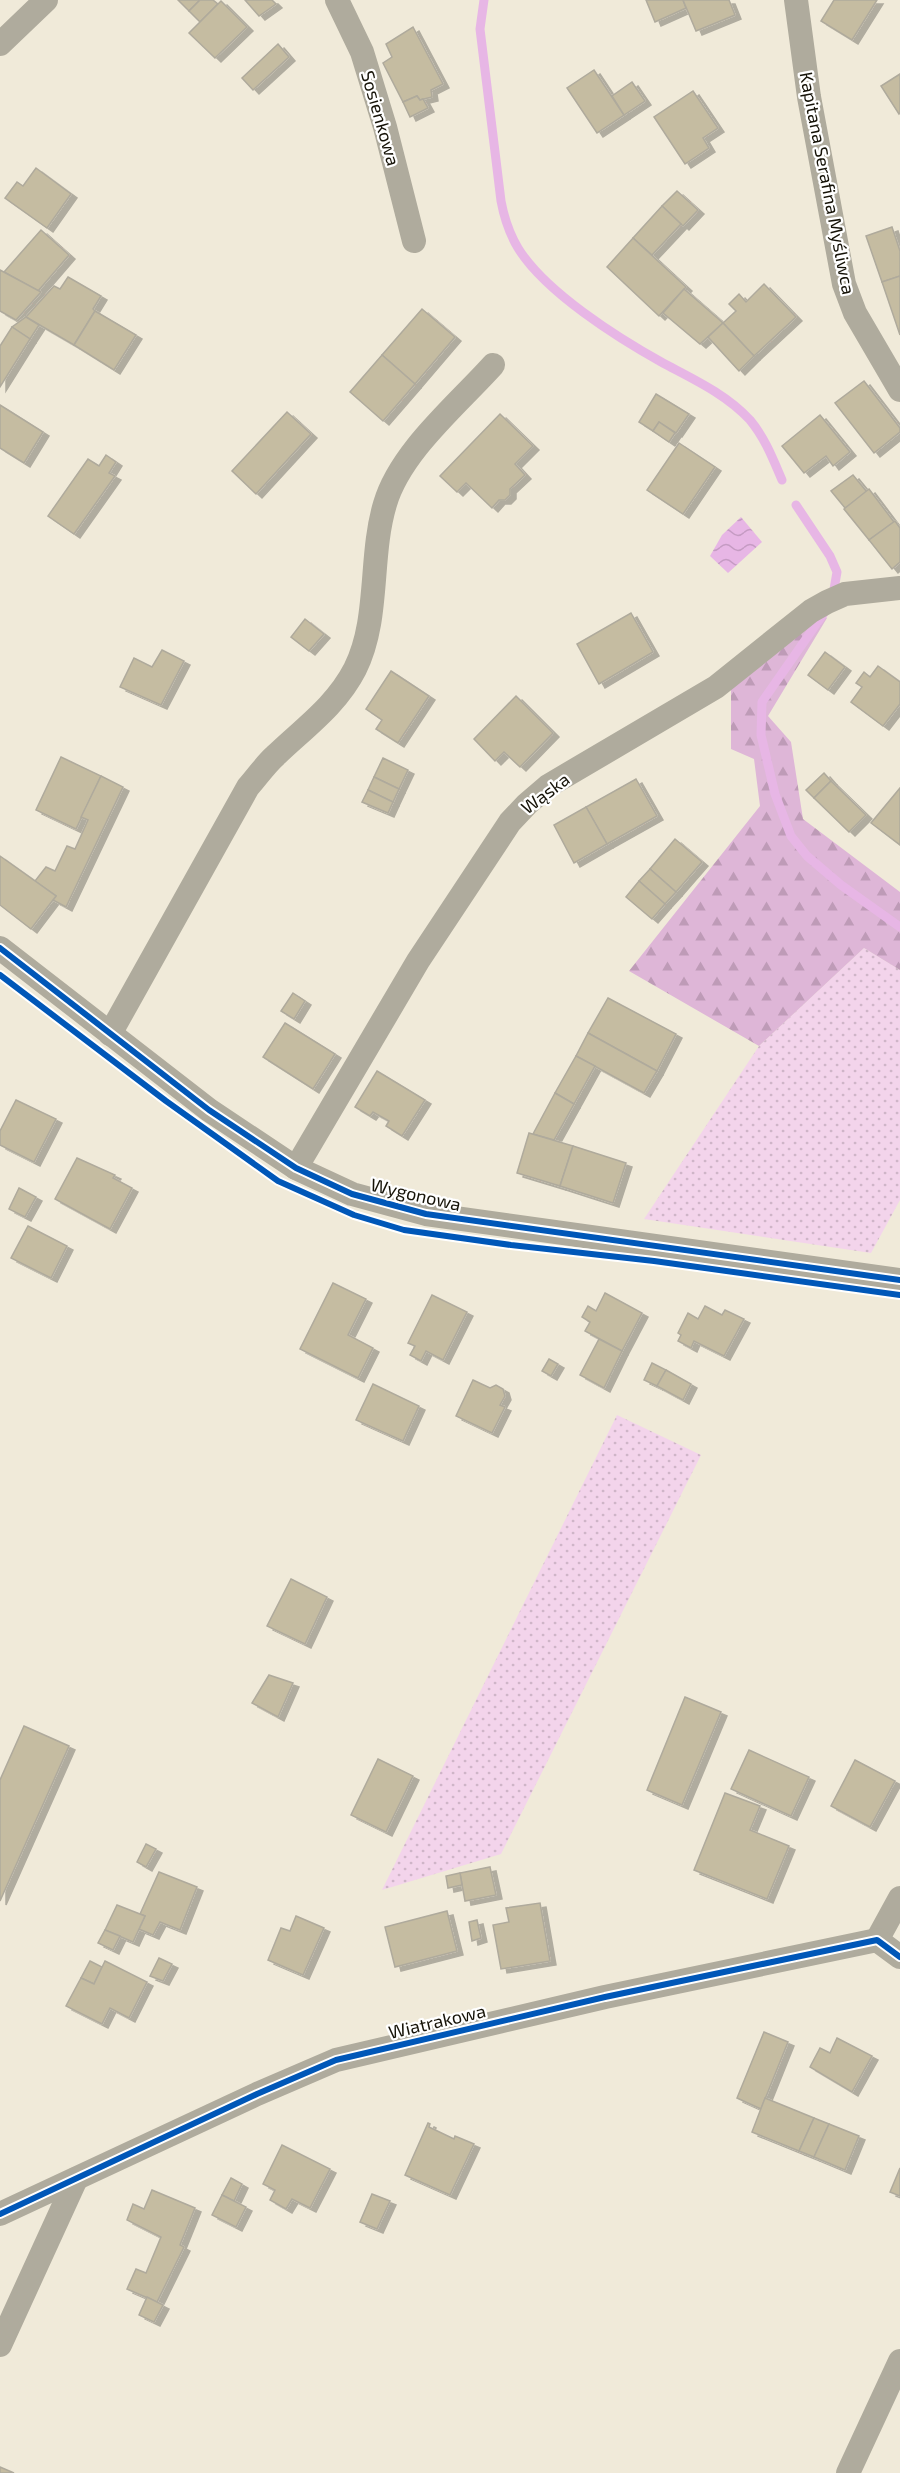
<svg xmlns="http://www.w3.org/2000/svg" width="900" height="2473" font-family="'Exo 2',sans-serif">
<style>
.grass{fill:url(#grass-dots)}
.forest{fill:url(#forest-firs)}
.water{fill:url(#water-waves)}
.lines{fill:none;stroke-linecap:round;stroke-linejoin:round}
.stream{stroke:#e7b6e5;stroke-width:9}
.building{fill:#c5bca1;stroke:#afaa9c;stroke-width:1.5;filter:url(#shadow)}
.minor{stroke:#afab9d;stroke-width:24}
.cycleway-casing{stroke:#fff;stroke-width:10}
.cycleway{stroke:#0057b8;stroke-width:6}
.labels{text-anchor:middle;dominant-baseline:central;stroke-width:4.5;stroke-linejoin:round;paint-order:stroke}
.street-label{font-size:18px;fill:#151207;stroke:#fff}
</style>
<defs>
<pattern id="grass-dots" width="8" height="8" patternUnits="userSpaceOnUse" patternTransform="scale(1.5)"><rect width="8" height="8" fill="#f3d4eb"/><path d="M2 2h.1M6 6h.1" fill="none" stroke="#cfb5c8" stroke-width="1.8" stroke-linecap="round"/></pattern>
<pattern id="forest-firs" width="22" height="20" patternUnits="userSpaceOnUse" patternTransform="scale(1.5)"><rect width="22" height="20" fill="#deb6d7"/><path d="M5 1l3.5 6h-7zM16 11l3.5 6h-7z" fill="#be9bb7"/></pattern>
<pattern id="water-waves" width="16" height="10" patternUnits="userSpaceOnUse" patternTransform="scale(1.5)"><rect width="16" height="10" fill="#e7b6e5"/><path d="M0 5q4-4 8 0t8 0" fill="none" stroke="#c59bc3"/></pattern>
<filter id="shadow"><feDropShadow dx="6" dy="4" stdDeviation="0" flood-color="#0004"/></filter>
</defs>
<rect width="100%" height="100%" fill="#f0ead9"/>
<g class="grass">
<path d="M864,948L900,970V1200L871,1253L644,1219L759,1046Z"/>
<path d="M617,1415L701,1455L501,1854L382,1890Z"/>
</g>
<path class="forest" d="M817,610L827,618L768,716L791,742L803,819L900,892V970L864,948L759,1046L629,971L760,806L754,759L731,749V688Z"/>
<path class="water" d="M741,517L762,542L728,573L710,556L722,535Z"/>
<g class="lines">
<g class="stream">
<path d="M484,0L480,29L501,201C504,217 509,233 518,248C545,292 618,338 663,363C693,379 726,394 750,420C765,438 773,459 782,480"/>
<path d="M796,505L830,556L837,572L833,595"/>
<path d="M824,613L762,702L761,735L775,794L791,836L807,856L841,885L900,927"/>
</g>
</g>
<g class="building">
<path d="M178,0H200L189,11Z"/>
<path d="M200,0H213L218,4L200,22L189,11Z"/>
<path d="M245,0H272L276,4L259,16Z"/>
<path d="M646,0H683L686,8L655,22Z"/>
<path d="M683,0H729L735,15L696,31Z"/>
<path d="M834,0H877L852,40L821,21Z"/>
<path d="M221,1L247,27L215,58L189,33Z"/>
<path d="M413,27L443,84L431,90L432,97L420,100L417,96L403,102L383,63L392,57L386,44Z"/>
<path d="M278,44L289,57L253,90L242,78Z"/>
<path d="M594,70L624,115L597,133L567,88Z"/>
<path d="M900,74V113L899,114L881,86Z"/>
<path d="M632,82L645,101L624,115L612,96Z"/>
<path d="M693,91L718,128L703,138L709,148L685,164L654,117Z"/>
<path d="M417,96L420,100L423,99L428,108L410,117L403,102Z"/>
<path d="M36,168L71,194L47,228L5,198L17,182L23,186Z"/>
<path d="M677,191L698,210L683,226L662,206Z"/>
<path d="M662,206L681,224L652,255L633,238Z"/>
<path d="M892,227L900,251V276L882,282L866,236Z"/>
<path d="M41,230L69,255L38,291L4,272Z"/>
<path d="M633,238L686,287L659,316L607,267Z"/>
<path d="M0,270L41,292L16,320L0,311Z"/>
<path d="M900,276V335L882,282Z"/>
<path d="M68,277L101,296L93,309L95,311L74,345L26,317L54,286L60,289Z"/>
<path d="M764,284L796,317L754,356L723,323L736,311L729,304L739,294L746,302Z"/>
<path d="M684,289L723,323L700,344L663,313Z"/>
<path d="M422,309L455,337L415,384L382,355Z"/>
<path d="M95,311L136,335L114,370L74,345Z"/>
<path d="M26,317L39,325L30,339L12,327Z"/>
<path d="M723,323L754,356L739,371L708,337Z"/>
<path d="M12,327L30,339L0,387V346Z"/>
<path d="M382,355L415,384L383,421L350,392Z"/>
<path d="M864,381L900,428V432L874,453L835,403Z"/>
<path d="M656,394L689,414L676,433L659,422L653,431L639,422Z"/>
<path d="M0,405L43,432L24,463L0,448Z"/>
<path d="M287,412L311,434L256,494L232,471Z"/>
<path d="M500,414L533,446L515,464L525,475L510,489V495L505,500H499L492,508L466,483L457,492L440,476Z"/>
<path d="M820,415L850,452L833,466L826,456L804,473L782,446Z"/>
<path d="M659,422L675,433L669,442L653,431Z"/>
<path d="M679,443L715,467L683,514L647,490Z"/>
<path d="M106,455L116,462L109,473L115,476L74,534L48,516L88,459L99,466Z"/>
<path d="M853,475L867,492L845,508L831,491Z"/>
<path d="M869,489L894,522L869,540L844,509Z"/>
<path d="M895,521L900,528V562L892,569L869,540Z"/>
<path d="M631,613L653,652L599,684L577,644Z"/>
<path d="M305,619L324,634L309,651L291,637Z"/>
<path d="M162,650L184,661L161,705L120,687L134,658L152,667Z"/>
<path d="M825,652L845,667L828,690L808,675Z"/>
<path d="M878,666L900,682V704L883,726L851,702L862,687L856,683L864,672L870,677Z"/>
<path d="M391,671L429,696L398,743L376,729L382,720L366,709Z"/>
<path d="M516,696L553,733L520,767L504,752L495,761L474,739Z"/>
<path d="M61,757L101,776L76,829L36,810Z"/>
<path d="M383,758L408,770L399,789L374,777Z"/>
<path d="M824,773L831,781L814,798L806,790Z"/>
<path d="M101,776L123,787L66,907L53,900L56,896L35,881L46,867L55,871L67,846L75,849L88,820L81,817Z"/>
<path d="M374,777L399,789L393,802L368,790Z"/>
<path d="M636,779L657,816L607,844L586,807Z"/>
<path d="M831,781L866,815L849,832L814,798Z"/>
<path d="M900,788V845L871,823Z"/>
<path d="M368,790L393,802L388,813L362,802Z"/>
<path d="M586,807L607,844L574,863L554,825Z"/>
<path d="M675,839L702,862L676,892L650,869Z"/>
<path d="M0,856L56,896L31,929L0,905Z"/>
<path d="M650,869L676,892L665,904L639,881Z"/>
<path d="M639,881L665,904L652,919L626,897Z"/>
<path d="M293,993L305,1001L294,1019L281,1011Z"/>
<path d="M608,998L676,1034L657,1071L588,1033Z"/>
<path d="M285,1023L335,1054L313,1089L263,1057Z"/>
<path d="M588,1033L657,1071L644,1093L576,1056Z"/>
<path d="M576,1056L595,1066L574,1104L555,1093Z"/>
<path d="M377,1071L425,1100L402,1136L386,1126L389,1121L373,1112L370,1116L355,1107Z"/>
<path d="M555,1093L574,1104L554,1140L533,1134Z"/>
<path d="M16,1100L56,1119L34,1162L0,1145V1131Z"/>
<path d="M529,1133L573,1146L560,1186L517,1173Z"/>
<path d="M573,1146L626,1163L613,1203L560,1186Z"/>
<path d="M77,1158L115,1175L113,1178L132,1188L110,1229L55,1199Z"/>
<path d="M19,1188L36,1197L25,1217L9,1209Z"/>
<path d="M28,1226L67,1246L51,1278L11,1258Z"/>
<path d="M333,1283L366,1299L348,1335L373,1348L358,1378L300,1349Z"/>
<path d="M605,1293L642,1313L622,1351L585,1331L590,1322L582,1317L588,1306L596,1311Z"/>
<path d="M432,1295L467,1312L443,1360L426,1351L421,1361L410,1355L415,1346L408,1343Z"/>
<path d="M705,1306L722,1315L725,1310L744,1319L724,1356L694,1341L691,1348L678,1341L681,1335L678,1333L688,1313L698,1319Z"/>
<path d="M599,1339L622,1351L604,1388L580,1375Z"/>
<path d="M549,1359L558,1364L551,1376L542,1371Z"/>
<path d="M652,1363L666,1370L657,1386L644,1380Z"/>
<path d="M666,1370L691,1384L683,1400L657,1386Z"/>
<path d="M473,1380L490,1388L496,1385L503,1389L505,1396L500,1405L505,1407L492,1433L456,1416Z"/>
<path d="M373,1384L419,1406L403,1441L356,1420Z"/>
<path d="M291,1579L327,1597L305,1644L267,1626Z"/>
<path d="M269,1675L293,1683L278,1717L252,1703Z"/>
<path d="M685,1697L721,1712L682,1805L647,1790Z"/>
<path d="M24,1726L69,1746L0,1901V1780Z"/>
<path d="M749,1750L809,1777L791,1816L731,1789Z"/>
<path d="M378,1759L413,1776L386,1832L351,1815Z"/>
<path d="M855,1760L895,1781L870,1827L831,1806Z"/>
<path d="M725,1793L760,1806L750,1830L789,1846L767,1899L694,1870Z"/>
<path d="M146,1844L156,1849L146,1867L137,1862Z"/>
<path d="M490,1867L496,1895L465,1901L460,1873Z"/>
<path d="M159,1872L197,1887L180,1930L160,1922L153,1935L139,1929L145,1916L140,1914Z"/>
<path d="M460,1873L462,1885L448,1888L446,1876Z"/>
<path d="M540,1903L550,1961L501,1969L493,1925L509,1922L506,1908Z"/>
<path d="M117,1905L145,1916L133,1942L105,1930Z"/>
<path d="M447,1911L457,1951L395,1967L385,1927Z"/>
<path d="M296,1916L324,1928L303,1975L268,1960L281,1928L290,1931Z"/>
<path d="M477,1920L481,1938L472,1941L469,1922Z"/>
<path d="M105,1930L120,1936L113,1950L98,1943Z"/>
<path d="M159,1958L172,1964L163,1981L150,1976Z"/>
<path d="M90,1961L102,1967L94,1984L81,1978Z"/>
<path d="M105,1961L147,1982L129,2018L110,2008L102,2024L66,2006L81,1978L94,1984Z"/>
<path d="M764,2032L788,2042L761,2109L737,2098Z"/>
<path d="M837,2038L872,2056L852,2092L810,2067L820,2048L830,2053Z"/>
<path d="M765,2098L814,2118L799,2151L752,2132Z"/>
<path d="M814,2118L829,2124L814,2157L799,2151Z"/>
<path d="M428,2123L430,2124L429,2127L454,2139L455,2136L474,2144L450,2195L405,2175Z"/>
<path d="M829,2124L859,2136L845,2170L814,2157Z"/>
<path d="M282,2145L330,2169L310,2208L292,2199L286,2209L270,2200L275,2190L263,2184Z"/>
<path d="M900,2168V2196L890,2192Z"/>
<path d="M231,2178L242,2184L234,2201L222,2195Z"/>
<path d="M152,2190L195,2208L180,2245L184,2247L157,2302L127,2289L136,2269L146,2273L161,2237L127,2220L133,2204L144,2209Z"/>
<path d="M372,2194L390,2201L377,2229L360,2222Z"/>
<path d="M222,2195L246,2207L236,2227L212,2215Z"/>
<path d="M147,2297L163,2305L154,2322L139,2315Z"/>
<path d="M0,2467L14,2473H0Z"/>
</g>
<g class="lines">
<g class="minor">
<path d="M337,0L362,52L385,127L414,241"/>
<path d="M796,0L809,97L844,284L855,313L900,390"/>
<path d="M0,44L46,0"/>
<path d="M0,948L209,1110L296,1168L352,1194L426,1214L900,1280"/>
<path d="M110,1034L248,787C257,777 265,765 275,756C304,728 336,706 355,669C380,619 369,557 385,504C400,452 457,405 493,365"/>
<path d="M296,1168L418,961L510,822L527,804L548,786L716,687L811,611L827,602L845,594L900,588"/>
<path d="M877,1940L900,1898"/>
<path d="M0,2214L257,2094L336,2060L605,1997L877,1940L900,1957"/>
<path d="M0,2345L76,2179"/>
<path d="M848,2473L900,2361"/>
</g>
<g class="cycleway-casing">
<g id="cycleway">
<path d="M0,948L209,1110L296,1168L352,1194L426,1214L900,1280"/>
<path d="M0,975L166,1101L278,1181L354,1215L404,1230L511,1245L654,1261L900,1295"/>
<path d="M0,2214L257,2094L336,2060L605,1997L877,1940L900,1957"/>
</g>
</g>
<use href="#cycleway" class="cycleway"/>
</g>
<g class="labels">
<g class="street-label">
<text transform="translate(381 118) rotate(74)">Sosienkowa</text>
<text transform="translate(828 183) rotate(79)">Kapitana Serafina Myśliwca</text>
<text transform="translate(545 793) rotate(-37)">Wąska</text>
<text transform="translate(416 1194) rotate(13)">Wygonowa</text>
<text transform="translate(437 2021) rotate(-13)">Wiatrakowa</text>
</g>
</g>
</svg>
